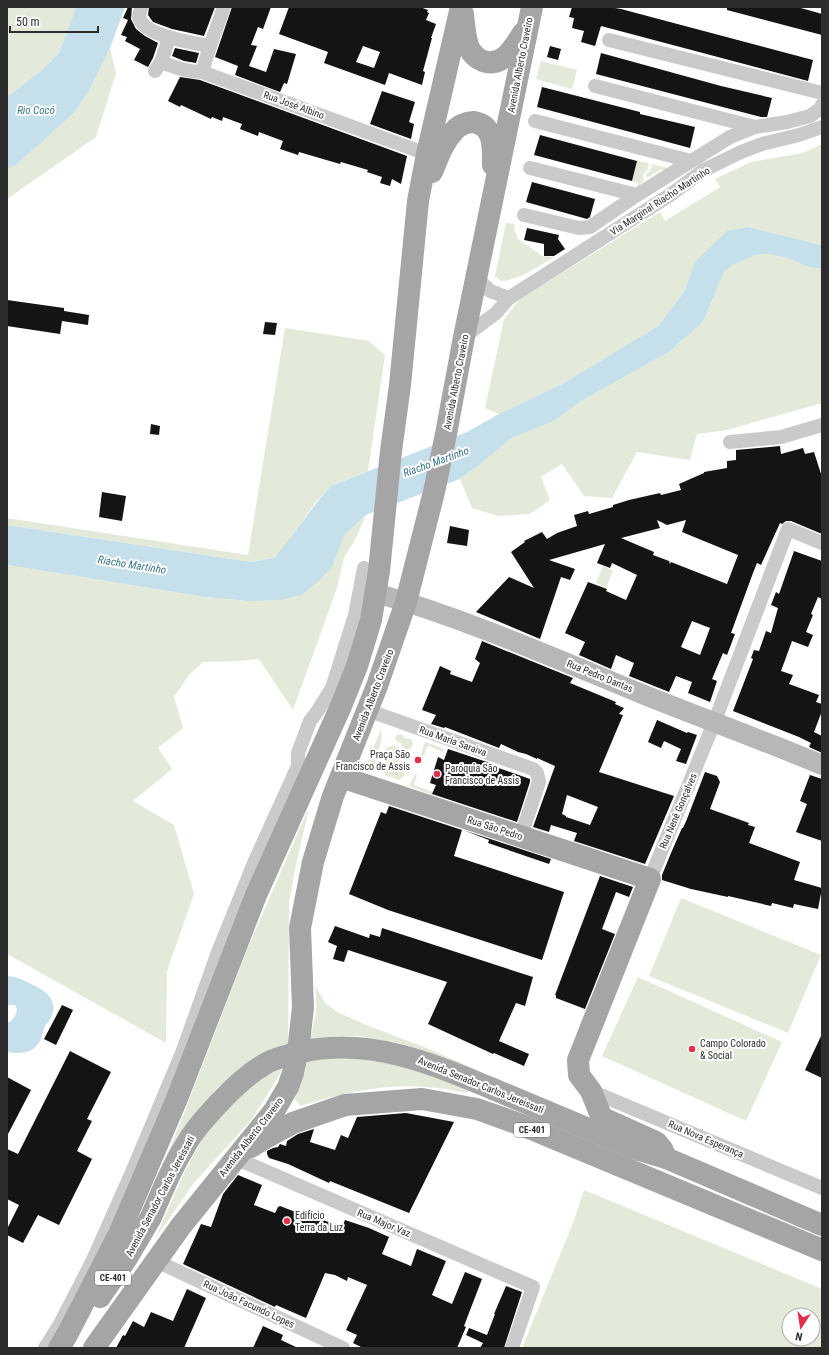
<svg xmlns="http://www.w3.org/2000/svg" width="829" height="1355" font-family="'Roboto Condensed',sans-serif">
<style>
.green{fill:#e4eada;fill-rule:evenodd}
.water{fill:#c6e0eb}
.building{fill:#141414;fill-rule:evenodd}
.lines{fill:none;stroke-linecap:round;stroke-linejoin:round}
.street{stroke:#cacaca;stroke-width:14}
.secondary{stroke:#b7b7b7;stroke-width:20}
.primary{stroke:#a5a5a5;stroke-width:22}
.primary-bridge{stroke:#a5a5a5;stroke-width:22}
.poi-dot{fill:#e52d4c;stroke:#fff;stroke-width:1.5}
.labels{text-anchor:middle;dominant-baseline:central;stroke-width:4;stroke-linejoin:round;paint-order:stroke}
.shield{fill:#fff;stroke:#6c6c6c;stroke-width:1}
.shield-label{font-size:9px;font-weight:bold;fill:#2d2d2d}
.street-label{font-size:10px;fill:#2d2d2d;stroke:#fff}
.poi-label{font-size:10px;fill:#2d2d2d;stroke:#fff;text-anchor:start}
.water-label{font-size:11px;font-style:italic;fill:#3b768e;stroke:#fff}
</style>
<rect width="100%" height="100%" fill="#fff"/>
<g class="green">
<path d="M7,7H76L59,53L42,70L7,97Z"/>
<path d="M110,48L116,73L96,137L7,199V169L16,165L74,113L90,89Z"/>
<path d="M541,61L577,70L572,89L536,79Z"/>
<path d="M822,144V245L748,227L695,262L684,292L658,326L562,384L499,414L485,408L504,319L520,299L660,212L665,221L720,187L715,179L751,162L803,153Z"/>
<path d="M637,161L649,163L648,169L643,175L644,179L637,189L638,183L632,181Z"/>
<path d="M673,161L680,163L665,173L661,169L647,178L646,174L650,171L652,164L671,169Z"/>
<path d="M506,223L515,224L514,229L518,239L542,256L555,257C540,265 518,281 501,281L495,276Z"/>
<path d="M766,254L788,258L808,267L822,269V403L727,430L697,434L690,460L637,452L612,498L584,496L562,464L541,477L550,500L530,514L498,516L472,508L460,479L479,465L512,438L554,421L581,401L669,352L703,322L724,272L733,265L755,255Z"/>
<path d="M285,328L369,341L385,355L368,471L331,486L316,502L287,543L274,558L251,562L7,525V518L248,555Z"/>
<path d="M366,515L356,538L344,558L337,588L293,710L259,659L238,661L203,662L189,675L174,697L183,728L158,748L172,769L133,801L174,825L194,894L167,971L166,1043L7,954V565L205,597L248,601L345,534Z"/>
<path d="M603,566L613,571L606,588L596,583Z"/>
<path d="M381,729C383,738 381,743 378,751C375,757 377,764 371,769L364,770Z"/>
<path d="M398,734L403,735L404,738L411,739L413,744C411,752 402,751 401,743L397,742L395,738Z"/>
<path d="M426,742L444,749L443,752L429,746L427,747L424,756L421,755L424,744Z"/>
<circle cx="392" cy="755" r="9"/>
<path d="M387,768L393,770L396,768L402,769L404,772V776L399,780L395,779L392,776L389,777L386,776L384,773Z"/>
<path d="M415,774L417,775L414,785L433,792L432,795L409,786Z"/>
<path d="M309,809L295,869L289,902L288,1046L242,1069L218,1087L194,1118L134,1233L183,1116L246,952L306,814Z"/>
<path d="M681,898L821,955L788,1033L649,976Z"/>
<path d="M638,977L782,1042L746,1121L602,1056Z"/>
<path d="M316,987L326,1004L339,1013L369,1026L429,1049L475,1069L476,1071L399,1043L359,1036H336L310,1039L316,1013Z"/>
<path d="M330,1056L380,1058L470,1089L468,1092L466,1093C405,1079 358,1088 300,1106L295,1099L306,1069L302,1060Z"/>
<path d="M283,1069L252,1119L193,1184L155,1239L185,1171L207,1131L243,1090L270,1073Z"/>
<path d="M584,1190L822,1289V1348H522L573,1223ZM789,1315H813V1339H789Z"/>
</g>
<g class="water">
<path d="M76,7H125L110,48L90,89L74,113L16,165L7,169V97L42,70L59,53Z"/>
<path d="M748,227L822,245V269L808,267L788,258L766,254L755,255L733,265L724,272L703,322L669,352L581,401L554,421L512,438L479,465L460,479L366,515L345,534L332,567L318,582L301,595L281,600L248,601L205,597L7,565V525L251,562L274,558C294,535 310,509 331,486L467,432L499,414L562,384L658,326L684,292L695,262L727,231Z"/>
<path d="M7,976C16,976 23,980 31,984C47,991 61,1002 49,1021C48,1023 46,1024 45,1026C43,1031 42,1036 40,1041C33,1054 19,1054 7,1052V1022H10L15,1016L17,1010L15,1005H7Z"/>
</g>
<g class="building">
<path d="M128,7H132L131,19L136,29L145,36L158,43L153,58L148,67L134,60L140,49L125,41L127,37L121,35L128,20L123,18Z"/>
<path d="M149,7H215L204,36L172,29L153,22L148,15Z"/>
<path d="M232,7H271L263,29L258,27L251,45L257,46L249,66L266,72L274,49L296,54L287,84L284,83L280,92L235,75L238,66L215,57Z"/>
<path d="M289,7H420L428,10L427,12L429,13L426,20L436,24L431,38H432L423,71L425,72L422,85L389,73L385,85L324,63L328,52L279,34ZM363,46L380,52L374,68L356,62Z"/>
<path d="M572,7H609L621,9L813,60L808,81L601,26L595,46L581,42L584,31L572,28L574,18L569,17Z"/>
<path d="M727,7H797L808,10L822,14V35L727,10Z"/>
<path d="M550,46L561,49L558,60L547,57Z"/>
<path d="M175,48L199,53L196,63L184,61L172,56Z"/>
<path d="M601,53L721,86L772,98L767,117H761L596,74Z"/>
<path d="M180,77L200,80L407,156L401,184L392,179L390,186L380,183L382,177L367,172L368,170L341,162L340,164L299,152L298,155L280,149L283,141L259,132L258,136L240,129L242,124L223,117L222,121L212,117L211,119L181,105L180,107L168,101Z"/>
<path d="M542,87L640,112V114L695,127L690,148L537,107Z"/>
<path d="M382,91L415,102L409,122L414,124L411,139L370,124Z"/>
<path d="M540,135L637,161L632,181L534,155Z"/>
<path d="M532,182L595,199L590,217L587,219L526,202Z"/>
<path d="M527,228L559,235L558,239L565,249L554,256H544V244L524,240Z"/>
<path d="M7,300L64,308V311L89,315L88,325L62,321L60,334L7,326Z"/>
<path d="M265,322L277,323L275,335L263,334Z"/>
<path d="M151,424L160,426L159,435L150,434Z"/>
<path d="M780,446L781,454L803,448L805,454L814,452L822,477V534L791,521H786L782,524L780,523L761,565L757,563L753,573L731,633L735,634L727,655L723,653L712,679L717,681L710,702L688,693L692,682L676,676L669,692L629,676L634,663L616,655L611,669L579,655L585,642L565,633L588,582L607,589L606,591L626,600L637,575L612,563L610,568L597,563L605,544L549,560L575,569L570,580L561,577L540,639L476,612L509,577L534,588L511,552L525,542L524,541L542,532L547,539L557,533L577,526L574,515L588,511L589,514L613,507V505L629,500L660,493L661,495L681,490L679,484L704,473V472L727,468V461L736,460V450ZM657,520L667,525L686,520L682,532L738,555L727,584L671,562L670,564L669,561L653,555L654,552L621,538L660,528ZM692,621L710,628L700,655L681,647Z"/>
<path d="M102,492L126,496L122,521L99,517Z"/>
<path d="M450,526L469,530L467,546L447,543Z"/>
<path d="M794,551L822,561V599L818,597L811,614L813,615L806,632L813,635L808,647L792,641L781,671L793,675L789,684L819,695L816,702L822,704V711L814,732L822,736V753L809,747L811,743L799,737L733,711L753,659L751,658L754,650L759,651L766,631L771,633L778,608L771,605L776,592L779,594Z"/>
<path d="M482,641L573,678L570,683L616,702L615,704L624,708L619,714L623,715L599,772L674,796L645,864L574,841L577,833L551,825L549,832L533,827L555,766L537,758V759L526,754L518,752L501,744L499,748L445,727L444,728L431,724L436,715L422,710L440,666L451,671L450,674L472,682L480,663L475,659ZM567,795L598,807L590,825L566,817V816L562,814Z"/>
<path d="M657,720L687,733L688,732L697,735L686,764L676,761L681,749L664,741L661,748L648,742Z"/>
<path d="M448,749L493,764V766L530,779V782L517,822L432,794L436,785L430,783L438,757L444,760Z"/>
<path d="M705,772L717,776L720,782L710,809L749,823L748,825L755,827L749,843L800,862L794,880L822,888L818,909L794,904L793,908L772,903L771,906L728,896V897L691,889L662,880V875L671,853L682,828H683L687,819Z"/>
<path d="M810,775L822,779V841L796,832L807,804L800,801Z"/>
<path d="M389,806L462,830L454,856L564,892L542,960L388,910L349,894L381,812L386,814Z"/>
<path d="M463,830L551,859L549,864L488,843L489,840Z"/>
<path d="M600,876L633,887L629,897L616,892L602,929L615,934L585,1009L556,998V995H555Z"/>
<path d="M335,926L369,938L370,934L380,937L382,928L533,977L525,1006L516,1003L499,1041L529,1054L524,1066L494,1053L493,1054L428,1024L447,982L348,950L344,962L333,959L337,946L328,942Z"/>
<path d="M62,1005L73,1010L56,1045L44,1039Z"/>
<path d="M822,1034V1078L805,1070Z"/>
<path d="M70,1051L111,1072L87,1119L92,1121L77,1151L92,1159L59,1225L38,1215L23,1243L7,1235V1229L19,1205L7,1199V1149L18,1154Z"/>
<path d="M7,1077L31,1090L7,1136Z"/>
<path d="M406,1113L454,1122L409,1213L330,1181L329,1183L288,1164L269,1158L267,1154V1151L273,1148L278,1147L280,1144L286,1146L287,1141L298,1134L314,1129L310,1142L335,1150L341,1135L348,1138L357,1117Z"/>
<path d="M238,1175L262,1185L254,1205L275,1213L278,1207L280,1206L311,1218L312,1216L342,1227L345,1220L369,1228L389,1237L382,1254L411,1266L417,1249L446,1261L432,1295L452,1304L465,1272L482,1279L464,1326L466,1327L457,1348H363L353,1343L357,1335L346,1330L367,1285L348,1277L347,1281L335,1275L325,1273L306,1318L276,1305L275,1307L183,1264L201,1224L211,1227L223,1194Z"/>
<path d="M506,1286L522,1292L504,1348H480L483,1343L466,1335L469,1328L487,1335L495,1314H494Z"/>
<path d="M187,1289L206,1298L184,1348H116L123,1335L125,1336L133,1321L144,1327L151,1312L173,1321Z"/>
<path d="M263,1326L283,1335L281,1340L298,1348H253Z"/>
</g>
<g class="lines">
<g class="street">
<path d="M141,7C141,10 139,14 139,16C141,36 194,43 210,46"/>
<path d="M609,40L822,93"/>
<path d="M161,62C175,67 187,72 202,72L427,154"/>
<path d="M155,71L161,62L169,38"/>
<path d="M202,72L210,46L224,7"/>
<path d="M595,86L755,127"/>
<path d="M535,121L691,161"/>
<path d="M530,168L637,195"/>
<path d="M524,215L579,228L590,227L637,195L730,137L755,127L787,122L810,116L820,109L822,105"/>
<path d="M477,278L490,291L509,298"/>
<path d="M464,337L496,313L509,298L670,195L704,170L741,152L762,144L799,135L822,127"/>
<path d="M730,442L781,437L822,425"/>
<path d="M367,710L533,769L537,773L539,782L521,836"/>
<path d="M650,879L714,723L788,529L822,543"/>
<path d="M591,1091L822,1188"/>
<path d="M235,1158L533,1287L512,1348"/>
<path d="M156,1261L343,1348"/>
<path d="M45,1348L60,1324L92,1262L132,1172L182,1053L218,952L254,863L298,766V753L310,721L317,712L332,688L355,615L364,568"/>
</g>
<path class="secondary" d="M376,593C467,619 554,658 642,694C702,718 762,740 822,765"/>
<g class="primary">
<path d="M463,14C464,25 465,38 469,48C472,54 476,58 483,61C503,68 514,47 523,33"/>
<path d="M432,172C438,158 443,142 454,131C458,126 466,122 473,122C495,125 493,148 493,165"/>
<path d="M341,777L650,879L578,1060L579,1075L591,1091L601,1116L605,1119L656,1142L662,1149L666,1158"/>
<path d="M493,1089L636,1149L666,1158L822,1225"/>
<path d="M251,1147L267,1137L293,1123L345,1105L422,1099L477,1109L522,1125L822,1250"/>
<path d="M100,1297L127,1258L150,1219"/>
<path d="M59,1348L68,1333L119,1234L176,1101L256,895L341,706L357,666L371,620L379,571L391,451L400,385L418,201L427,154L461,7"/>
<path d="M94,1348L181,1226L274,1111L288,1087L293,1073L299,1043L303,1007L300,928L313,862L333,796L377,686L406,602L434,492L446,434L464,337L532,7"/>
</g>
<path class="primary-bridge" d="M150,1219C161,1195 170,1170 184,1148C193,1131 206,1117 219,1103C233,1088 248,1074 265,1064C277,1057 293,1054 306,1051C372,1038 433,1064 493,1089"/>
</g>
<g class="poi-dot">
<circle cx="418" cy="760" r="4"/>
<circle cx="437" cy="774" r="4"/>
<circle cx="692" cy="1049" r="4"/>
<circle cx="287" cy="1221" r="4"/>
</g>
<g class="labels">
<g class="shield">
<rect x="514" y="1123" width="36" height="14" rx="3"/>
<rect x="95" y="1271" width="36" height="14" rx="3"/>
</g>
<g class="shield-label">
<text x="532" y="1130">CE-401</text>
<text x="113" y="1278">CE-401</text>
</g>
<g class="street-label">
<text transform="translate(520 65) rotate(-79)">Avenida Alberto Craveiro</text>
<text transform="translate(294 105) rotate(20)">Rua José Albino</text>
<text transform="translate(660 201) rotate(-33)">Via Marginal Riacho Martinho</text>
<text transform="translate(456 382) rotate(-79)">Avenida Alberto Craveiro</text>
<text transform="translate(600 676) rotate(22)">Rua Pedro Dantas</text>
<text transform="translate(373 695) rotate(-69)">Avenida Alberto Craveiro</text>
<text transform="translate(453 741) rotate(20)">Rua Maria Saraiva</text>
<text transform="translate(678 811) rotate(-67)">Rua Nenê Gonçalves</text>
<text transform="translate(495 828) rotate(18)">Rua São Pedro</text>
<text transform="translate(481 1085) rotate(22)">Avenida Senador Carlos Jereissati</text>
<text transform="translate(251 1137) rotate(-52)">Avenida Alberto Craveiro</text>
<text transform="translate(706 1139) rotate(23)">Rua Nova Esperança</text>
<text transform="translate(160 1196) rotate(-62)">Avenida Senador Carlos Jereissati</text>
<text transform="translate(384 1223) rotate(23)">Rua Major Vaz</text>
<text transform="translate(249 1304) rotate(25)">Rua João Facundo Lopes</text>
</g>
<g class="poi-label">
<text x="410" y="754" text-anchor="end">Praça São<tspan x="410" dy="12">Francisco de Assis</tspan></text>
<text x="445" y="768">Paróquia São<tspan x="445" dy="12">Francisco de Assis</tspan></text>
<text x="700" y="1043">Campo Colorado<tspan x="700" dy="12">&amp; Social</tspan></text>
<text x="295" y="1215">Edifício<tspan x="295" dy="12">Terra da Luz</tspan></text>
</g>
<g class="water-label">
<text x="36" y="110">Rio Cocó</text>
<text transform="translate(436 462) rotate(-20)">Riacho Martinho</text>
<text transform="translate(132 565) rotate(9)">Riacho Martinho</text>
</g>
</g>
<rect width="829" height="1355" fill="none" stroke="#2d2d2d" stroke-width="16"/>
<g transform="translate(801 1327) rotate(192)"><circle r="19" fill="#ffffff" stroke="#ababab"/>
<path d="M0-3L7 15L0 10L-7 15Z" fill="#e52d4c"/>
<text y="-6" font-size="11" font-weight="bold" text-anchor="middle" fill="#2d2d2d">N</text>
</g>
<path d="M10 26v6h88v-6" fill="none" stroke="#2d2d2d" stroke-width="2"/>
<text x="16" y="26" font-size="12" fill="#2d2d2d" stroke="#ffffff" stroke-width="3" paint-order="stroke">50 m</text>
</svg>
